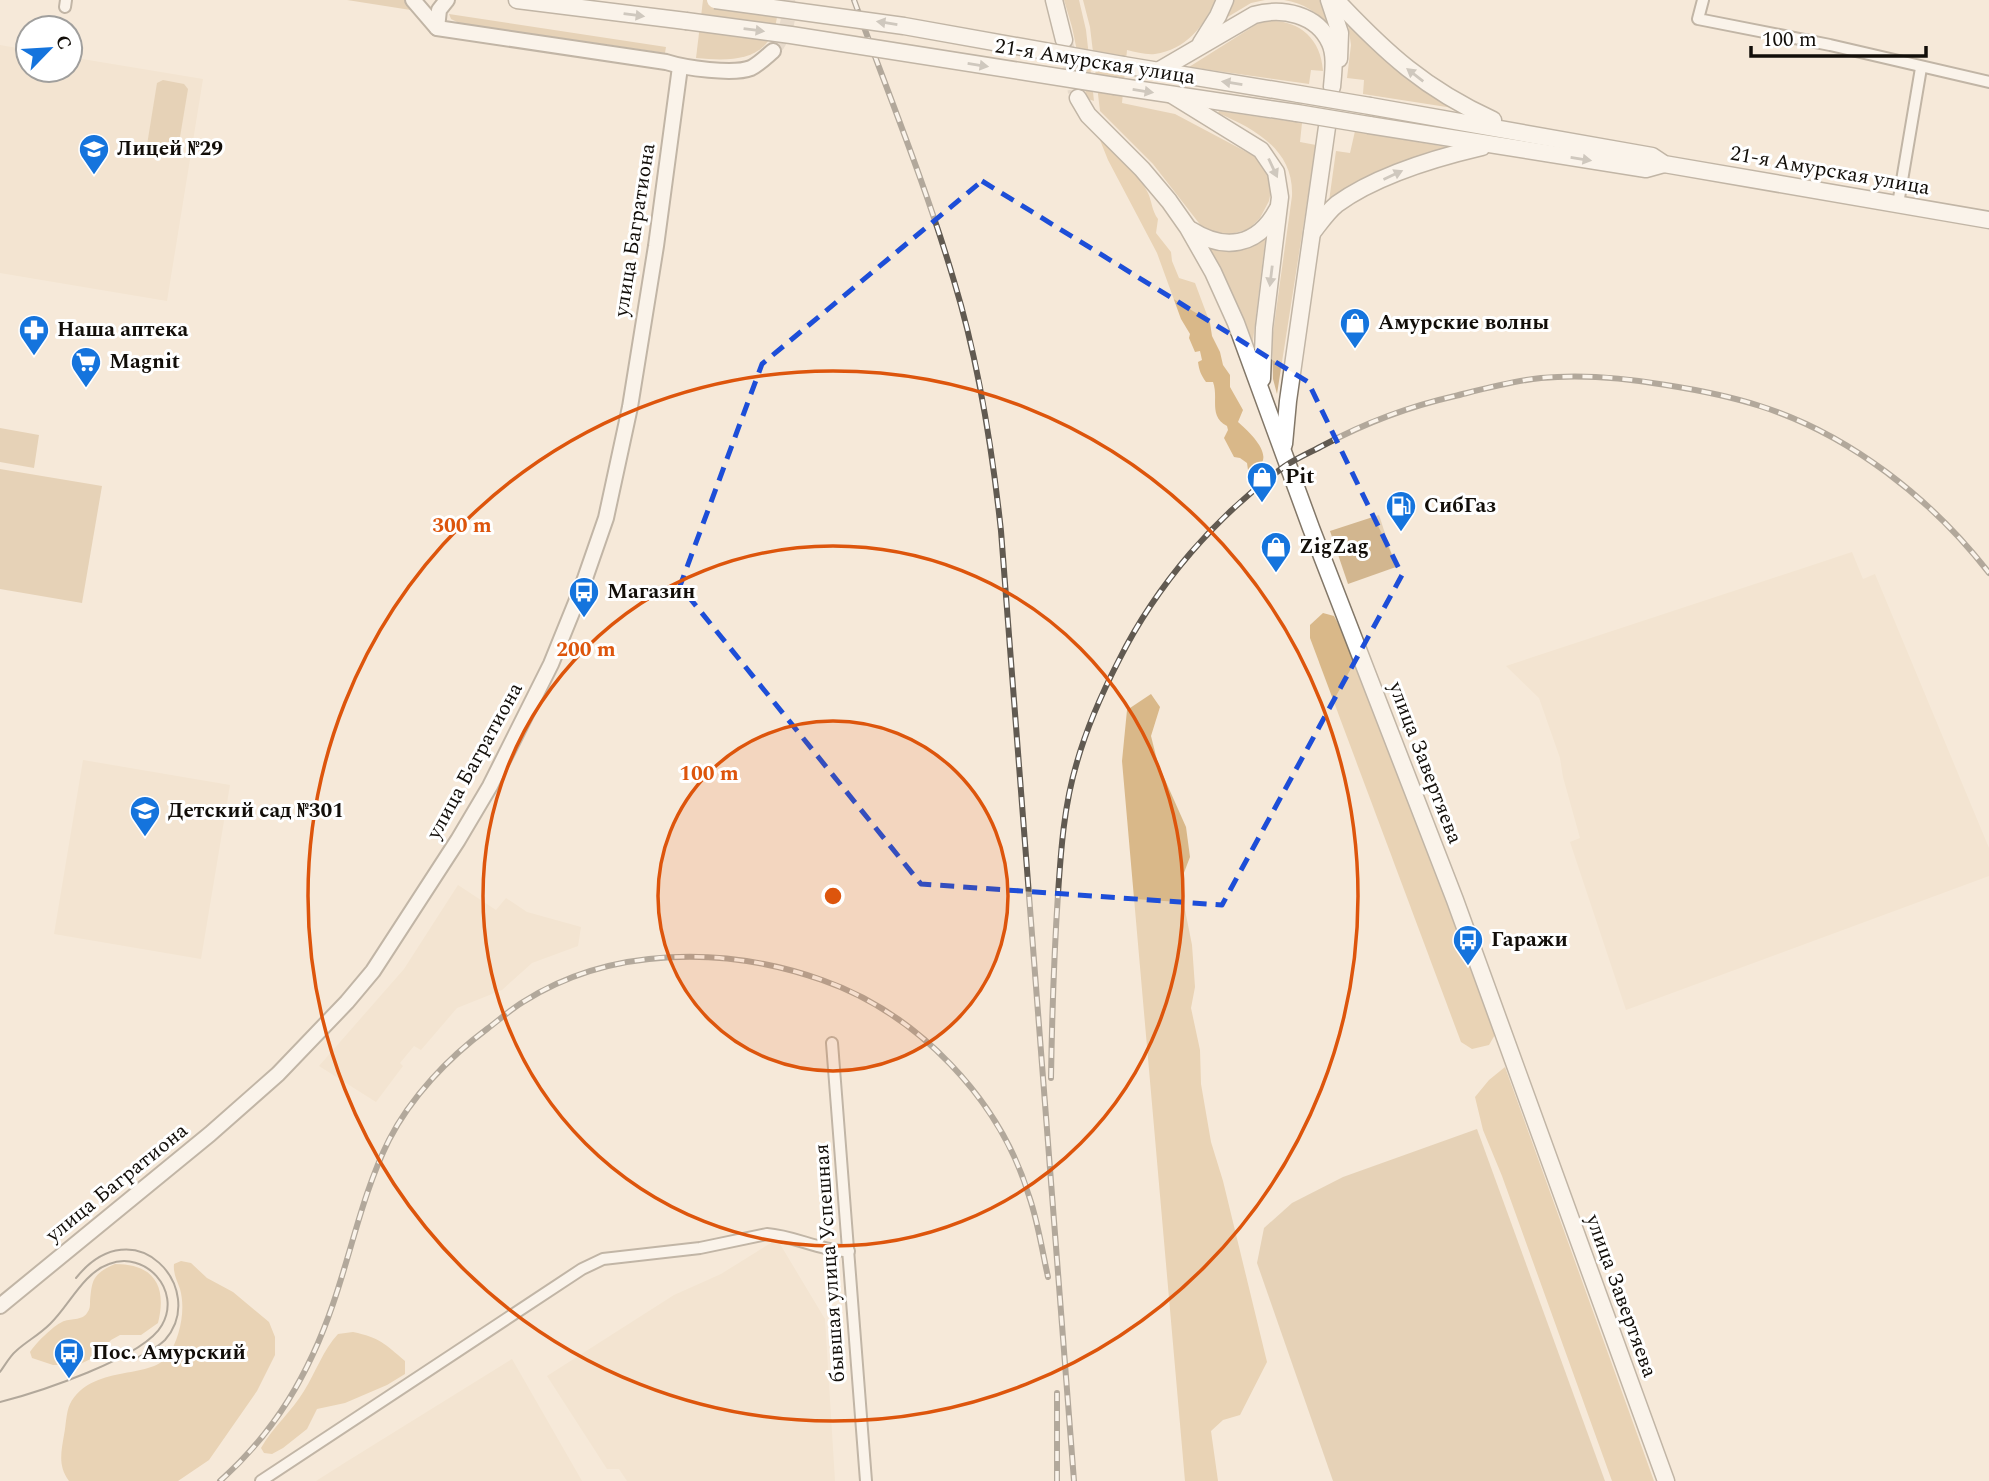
<svg xmlns="http://www.w3.org/2000/svg" width="1989" height="1481" font-family="Spectral,serif">
<style>
.built{fill:#efdec7}
.green{fill:#d2b68f}
.forest{fill:#d9b889}
.lines{fill:none;stroke-linecap:round;stroke-linejoin:round}
.tertiary-tunnel{stroke:#d4c8ba;stroke-width:14;stroke-dasharray:14 7;stroke-linecap:butt}
.secondary-tunnel{stroke:#d4c8ba;stroke-width:16;stroke-dasharray:16 8;stroke-linecap:butt}
.minor-casing{stroke:#827768;stroke-width:14}
.tertiary-casing{stroke:#827768;stroke-width:18}
.secondary-casing{stroke:#827768;stroke-width:19}
.minor{stroke:#fff;stroke-width:10}
.tertiary{stroke:#fff;stroke-width:14}
.secondary{stroke:#fff;stroke-width:16}
.tram{stroke:#615a51;stroke-width:2}
.rail-casing{stroke:#615a51;stroke-width:6}
.rail{stroke:#fff;stroke-width:3.5;stroke-dasharray:10;stroke-linecap:butt}
.secondary-bridge-casing{stroke:#827768;stroke-width:19;stroke-linecap:butt}
.secondary-bridge{stroke:#fff;stroke-width:16}
.oneway{fill:#a09f9d}
.marked{fill:none;stroke:#1d4ed8;stroke-width:5;stroke-dasharray:14 9;stroke-linejoin:round}
.ring{fill:none;stroke:#dd550c;stroke-width:3.5}
.labels{text-anchor:middle;dominant-baseline:central;stroke-width:6;stroke-linejoin:round;paint-order:stroke}
.street-label{font-size:21px;fill:#120e09;stroke:#fff}
.poi-label{font-size:21px;font-weight:bold;fill:#120e09;stroke:#fff;text-anchor:start}
.centre{fill:#dd550c;stroke:#fff;stroke-width:3.5}
.ring-label{font-size:21px;text-anchor:middle;font-weight:bold;fill:#dd550c;stroke:#fff;stroke-width:6;stroke-linejoin:round;paint-order:stroke}
</style>
<rect width="100%" height="100%" fill="#f6e9d9"/>
<g class="built">
<path d="M0,45L28,50V70H70V57L203,79L167,301L0,273Z"/>
<path d="M1852,552L1863,579L1875,574L1989,848V876L1626,1010L1570,842L1580,838L1563,777L1560,758L1539,698L1506,666Z"/>
<path d="M83,760L230,785L201,959L54,934Z"/>
<path d="M458,885L496,910L506,898L527,912L581,927L578,946L532,963L502,990L457,1008L421,1050L414,1046L400,1063L403,1066L376,1102L319,1066L404,969Z"/>
<path d="M777,1239L825,1319L835,1481H627L619,1469H607L547,1376L674,1295L721,1274Z"/>
<path d="M512,1359L582,1481H316L346,1462Z"/>
</g>
<g class="green">
<path d="M347,0H407L417,11Z"/>
<path d="M703,0H778C779,58 743,63 696,58Z"/>
<path d="M1064,0H1079L1086,30L1094,101L1088,99L1086,94L1072,27Z"/>
<path d="M1083,0H1215C1205,26 1185,50 1155,54C1146,55 1136,52 1127,50L1122,103L1175,114L1256,157L1267,173L1271,191L1269,201L1260,218L1249,229L1231,234H1220L1202,227L1153,164L1100,111L1090,27Z"/>
<path d="M1231,0H1265L1251,3L1226,18Z"/>
<path d="M1284,0H1322L1330,26C1317,13 1304,3 1284,0Z"/>
<path d="M449,14L666,47L665,53L459,23L451,19Z"/>
<path d="M1266,21C1298,19 1321,38 1323,71L1311,70L1309,84L1189,67L1257,24Z"/>
<path d="M1348,24L1453,106V108L1363,94L1364,80L1347,78L1351,45Z"/>
<path d="M163,80L184,84L188,89L178,149L172,153L150,149L147,145L157,83Z"/>
<path d="M1219,111L1302,123L1300,142L1316,145L1277,394L1273,379L1272,340L1292,196C1294,150 1255,129 1218,113Z"/>
<path d="M1355,131L1447,147L1448,148L1329,201L1336,151L1350,153Z"/>
<path d="M1266,234L1252,349L1206,245Z"/>
<path d="M0,428L39,435L34,468L0,462Z"/>
<path d="M0,469L102,486L82,603L0,589Z"/>
<path d="M1379,515L1396,567L1348,584L1330,531Z"/>
<path d="M1477,1129L1605,1481H1333L1257,1263L1264,1228L1292,1203L1343,1177Z"/>
</g>
<g class="forest">
<path d="M1100,140C1116,147 1140,176 1148,193C1152,202 1152,211 1158,219L1156,233L1171,252L1172,261L1179,278L1195,283L1210,323L1212,336L1220,352L1223,365L1230,375V387L1243,410L1238,422C1251,433 1282,463 1248,470L1247,463L1240,458L1234,457L1224,438L1228,430L1227,426C1208,416 1219,398 1213,382H1206C1201,375 1199,370 1198,362L1202,360L1200,351L1195,352L1189,338L1190,334L1181,319L1157,253L1108,160Z"/>
<path d="M1323,613L1334,616L1345,637L1496,1033L1489,1045L1472,1049L1461,1042L1310,638V625Z"/>
<path d="M1151,694L1160,707L1151,736L1158,764L1186,827L1190,857L1182,878V895L1192,945L1195,987L1191,1008L1200,1050L1201,1084L1211,1142L1223,1181L1267,1362L1240,1415L1223,1420L1211,1431L1218,1481H1185L1122,761L1127,710Z"/>
<path d="M1505,1067L1654,1481H1612L1502,1176L1483,1130L1475,1097L1489,1080Z"/>
<path d="M181,1261L191,1263L207,1278L233,1292L269,1322L275,1337V1355L257,1391L209,1460L178,1481H69C58,1466 61,1453 64,1435C66,1426 66,1412 70,1404C91,1364 150,1380 168,1356C180,1338 186,1310 180,1289C177,1280 173,1274 174,1264Z"/>
<path d="M115,1264C155,1264 167,1287 158,1323L141,1335H120L111,1340L97,1356L78,1365H53L32,1358L30,1352C36,1343 53,1326 62,1322C70,1318 82,1321 87,1313C90,1309 90,1306 90,1302C92,1279 93,1274 115,1264Z"/>
<path d="M353,1332C380,1338 384,1343 405,1361V1374L387,1385L345,1403L317,1409L307,1429L283,1448L272,1454L264,1453L261,1448C273,1427 292,1411 304,1391C316,1372 323,1350 338,1334Z"/>
</g>
<g class="lines">
<path class="tertiary-tunnel" d="M773,51C785,37 791,18 788,0"/>
<path class="secondary-tunnel" d="M1065,42L1076,92"/>
<g class="minor-casing">
<g id="minor">
<path d="M1703,0L1698,19L1830,45L1989,82"/>
<path d="M65,7L66,0"/>
<path d="M1898,204L1921,68"/>
<path d="M832,1043L866,1481"/>
<path d="M261,1481L582,1269L603,1259L700,1248L767,1234C795,1236 820,1251 849,1251"/>
</g>
</g>
<g class="tertiary-casing">
<g id="tertiary">
<path d="M413,0L437,28L666,62C685,68 733,75 751,68C759,64 766,57 773,51"/>
<path d="M437,28L439,10L447,0"/>
<path d="M0,1306L210,1134L278,1074L347,1002L373,971L458,840L490,786L551,664L581,590L606,518L630,407L656,246L680,67"/>
</g>
</g>
<g class="secondary-casing">
<g id="secondary">
<path d="M517,0L686,21"/>
<path d="M1054,0L1064,40"/>
<path d="M1329,0L1340,33L1339,59"/>
<path d="M1336,0C1386,53 1425,89 1493,120"/>
<path d="M1201,43L1218,16L1225,0"/>
<path d="M1123,65L1299,94"/>
<path d="M1158,71L1254,15C1282,7 1317,14 1330,43C1336,56 1333,74 1332,87"/>
<path d="M1115,86L1297,113"/>
<path d="M1172,95L1261,150L1276,172L1280,197L1264,328L1262,379"/>
<path d="M1078,98L1088,115L1142,169L1169,201L1188,228L1213,272L1236,323L1311,528L1455,900L1666,1481"/>
<path d="M1370,106L1652,156L1664,164L1989,220"/>
<path d="M1369,125L1646,169L1664,164"/>
<path d="M1191,230C1224,251 1257,247 1277,210"/>
<path d="M1312,233C1320,223 1327,212 1337,204C1377,175 1435,158 1482,147"/>
<path d="M1284,444L1288,401L1327,127"/>
</g>
</g>
<use href="#minor" class="minor"/>
<use href="#tertiary" class="tertiary"/>
<use href="#secondary" class="secondary"/>
<g class="tram">
<path d="M76,1278C135,1205 209,1290 165,1340C156,1349 144,1354 133,1360"/>
<path d="M0,1372C5,1365 10,1356 16,1351C27,1341 39,1335 50,1324C69,1306 83,1273 109,1264C145,1250 182,1290 162,1325C144,1358 36,1393 0,1402"/>
</g>
<g class="rail-casing">
<g id="rail">
<path d="M854,0C888,93 926,186 954,281C979,363 992,447 1001,531L1074,1481"/>
<path d="M1051,1078C1052,1016 1054,955 1058,894C1061,849 1064,805 1077,762C1087,727 1102,693 1119,660C1157,584 1216,516 1285,466C1297,458 1311,452 1324,445C1367,422 1407,407 1455,396C1483,389 1512,381 1541,378C1583,374 1625,378 1666,385C1698,390 1729,396 1760,406C1849,434 1932,499 1989,573"/>
<path d="M220,1481C275,1432 309,1374 333,1304C352,1249 363,1192 389,1140C411,1097 448,1058 487,1029C499,1020 510,1010 523,1002C611,946 726,946 822,980C917,1013 1000,1099 1029,1196C1038,1222 1042,1250 1048,1277"/>
<path d="M1057,1481V1393"/>
</g>
</g>
<use href="#rail" class="rail"/>
<g class="secondary-bridge-casing">
<g id="secondary-bridge">
<path d="M715,0L904,26L1123,65"/>
<path d="M686,21L791,35L1115,86"/>
<path d="M1299,94L1370,106"/>
<path d="M1297,113L1369,125"/>
</g>
</g>
<use href="#secondary-bridge" class="secondary-bridge"/>
</g>
<defs><path id="oneway-solid" d="M-6-.8H1V-3.2L6.5 0L1 3.2V.8H-6Z" transform="scale(1.75)"/></defs>
<g class="oneway">
<use href="#oneway-solid" transform="translate(634 15) rotate(7)"/>
<use href="#oneway-solid" transform="translate(887 23) rotate(-171)"/>
<use href="#oneway-solid" transform="translate(754 30) rotate(7)"/>
<use href="#oneway-solid" transform="translate(978 65) rotate(9)"/>
<use href="#oneway-solid" transform="translate(1415 75) rotate(-142)"/>
<use href="#oneway-solid" transform="translate(1232 83) rotate(-171)"/>
<use href="#oneway-solid" transform="translate(1143 91) rotate(9)"/>
<use href="#oneway-solid" transform="translate(1581 159) rotate(9)"/>
<use href="#oneway-solid" transform="translate(1273 168) rotate(65)"/>
<use href="#oneway-solid" transform="translate(1393 175) rotate(-25)"/>
<use href="#oneway-solid" transform="translate(1271 276) rotate(97)"/>
</g>
<path d="M0 0H1989V1481H0ZM982,181L1308,382L1402,575L1222,905L921,884L680,586L762,364Z" fill="#f6e9d9" fill-opacity=".55" fill-rule="evenodd"/>
<path class="marked" d="M982,181L1308,382L1402,575L1222,905L921,884L680,586L762,364Z"/>
<circle cx="833" cy="896" r="175" fill="#dd550c" fill-opacity=".12"/>
<g class="ring">
<circle cx="833" cy="896" r="175"/>
<circle cx="833" cy="896" r="350"/>
<circle cx="833" cy="896" r="525"/>
</g>
<defs>
<g id="school-pin" transform="scale(1.575)"><path d="M0 17L-7.5 6A9.5 9.5 0 1 1 7.5 6Z" fill="#1574dd" stroke="#fff"/><path d="M0-5L7-2L0 1L-7-2ZM-4 1L0 2.5L4 1V4Q0 6-4 4Z" fill="#fff"/></g>
<g id="shop-pin" transform="scale(1.575)"><path d="M0 17L-7.5 6A9.5 9.5 0 1 1 7.5 6Z" fill="#1574dd" stroke="#fff"/><path d="M-5-2.5h2.3a2.7 3.5 0 0 1 5.4 0H5L5.5 6h-11ZM-1.5-2.5h3a1.5 2.3 0 0 0-3 0Z" fill="#fff"/></g>
<g id="pharmacy-pin" transform="scale(1.575)"><path d="M0 17L-7.5 6A9.5 9.5 0 1 1 7.5 6Z" fill="#1574dd" stroke="#fff"/><path d="M-2-6h4v4h4v4h-4v4h-4v-4h-4v-4h4Z" fill="#fff"/></g>
<g id="supermarket-pin" transform="scale(1.575)"><path d="M0 17L-7.5 6A9.5 9.5 0 1 1 7.5 6Z" fill="#1574dd" stroke="#fff"/><path d="M-6-5.5h2.5l.6 2H6L4.5 2H-2.5L-4.4-4H-6ZM-1.5 3.2a1.3 1.3 0 1 0 .1 0ZM3 3.2a1.3 1.3 0 1 0 .1 0Z" fill="#fff"/></g>
<g id="fuel-pin" transform="scale(1.575)"><path d="M0 17L-7.5 6A9.5 9.5 0 1 1 7.5 6Z" fill="#1574dd" stroke="#fff"/><path d="M-5.5-6h7V0h2V4h1.3V-2.5L3-4.5l.8-.8L6-3V5H2.5V1h-1V6h-7ZM-4.2-4.7v3.2H.2V-4.7Z" fill="#fff"/></g>
<g id="bus-pin" transform="scale(1.575)"><path d="M0 17L-7.5 6A9.5 9.5 0 1 1 7.5 6Z" fill="#1574dd" stroke="#fff"/><path d="M-5-6H5V4H4V6H2V4H-2V6H-4V4H-5ZM-3.5-4V0h7V-4ZM-3.5 1.2v1.5H-2V1.2ZM2 1.2v1.5H3.5V1.2Z" fill="#fff"/></g>
</defs>
<g fill-rule="evenodd">
<use href="#school-pin" x="94" y="149"/>
<use href="#shop-pin" x="1355" y="323"/>
<use href="#pharmacy-pin" x="34" y="330"/>
<use href="#supermarket-pin" x="86" y="362"/>
<use href="#shop-pin" x="1262" y="477"/>
<use href="#fuel-pin" x="1401" y="506"/>
<use href="#shop-pin" x="1276" y="547"/>
<use href="#bus-pin" x="584" y="592"/>
<use href="#school-pin" x="145" y="811"/>
<use href="#bus-pin" x="1468" y="940"/>
<use href="#bus-pin" x="69" y="1353"/>
</g>
<g class="labels">
<g class="street-label">
<text transform="translate(1095 62) rotate(9)">21-я Амурская улица</text>
<text transform="translate(1830 171) rotate(10)">21-я Амурская улица</text>
<text transform="translate(635 230) rotate(-81)">улица Багратиона</text>
<text transform="translate(475 761) rotate(-61)">улица Багратиона</text>
<text transform="translate(1425 763) rotate(69)">улица Завертяева</text>
<text transform="translate(117 1183) rotate(-39)">улица Багратиона</text>
<text transform="translate(830 1263) rotate(-94)">бывшая улица Успешная</text>
<text transform="translate(1621 1296) rotate(70)">улица Завертяева</text>
</g>
<g class="poi-label">
<text x="117" y="149">Лицей №29</text>
<text x="1378" y="323">Амурские волны</text>
<text x="57" y="330">Наша аптека</text>
<text x="109" y="362">Magnit</text>
<text x="1285" y="477">Pit</text>
<text x="1424" y="506">СибГаз</text>
<text x="1299" y="547">ZigZag</text>
<text x="607" y="592">Магазин</text>
<text x="168" y="811">Детский сад №301</text>
<text x="1491" y="940">Гаражи</text>
<text x="92" y="1353">Пос. Амурский</text>
</g>
</g>
<circle cx="833" cy="896" r="10" class="centre"/>
<g class="ring-label">
<text x="462" y="532">300 m</text>
<text x="586" y="656">200 m</text>
<text x="709" y="780">100 m</text>
</g>
<g transform="translate(49 49) rotate(65)"><circle r="33" fill="#ffffff" stroke="#a09f9d" stroke-width="2"/>
<path d="M0-5L12 26L0 18L-12 26Z" fill="#1574dd"/>
<text y="-10" font-size="19" font-weight="bold" text-anchor="middle" fill="#120e09">С</text>
</g>
<path d="M1751 46v10h175v-10" fill="none" stroke="#120e09" stroke-width="3.5"/>
<text x="1762" y="46" font-size="21" fill="#120e09" stroke="#ffffff" stroke-width="5" paint-order="stroke">100 m</text>
</svg>
